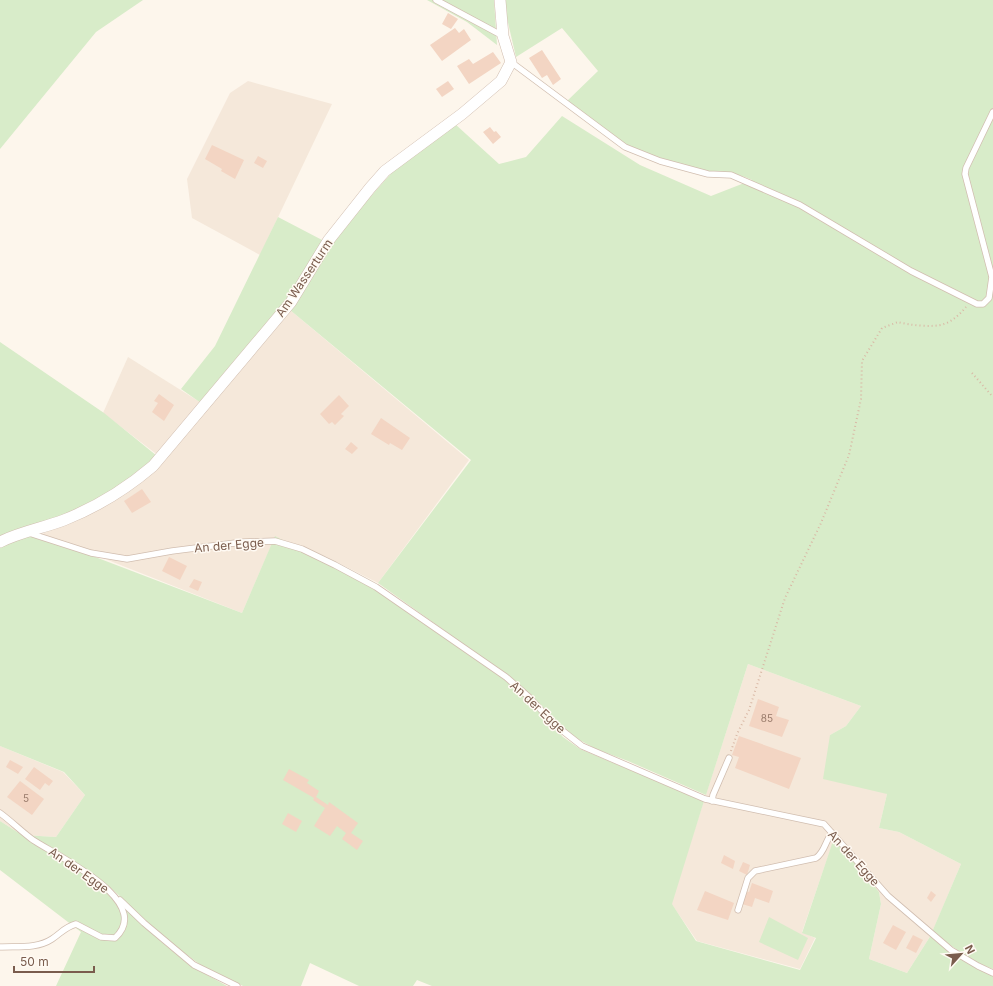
<svg xmlns="http://www.w3.org/2000/svg" width="993" height="986" font-family="Inter,sans-serif">
<style>
.residential{fill:#f5e8da}
.green{fill:#d8ecc9}
.building{fill:#f3d5c3}
.lines{fill:none;stroke-linecap:round;stroke-linejoin:round}
.service-casing{stroke:#d1beb0;stroke-width:7}
.minor-casing{stroke:#d1beb0;stroke-width:12}
.path{stroke:#d9b8a5;stroke-width:2;stroke-dasharray:1 3;stroke-linecap:butt}
.service{stroke:#fff;stroke-width:5.5}
.minor{stroke:#fff;stroke-width:11}
.labels{text-anchor:middle;dominant-baseline:central;stroke-width:3;stroke-linejoin:round;paint-order:stroke}
.number-label{font-size:10px;fill:#987a6a}
.street-label{font-size:12px;fill:#7a5c4d;stroke:#fffaf3}
</style>
<rect width="100%" height="100%" fill="#fdf6ec"/>
<g class="residential">
<path d="M248,81L332,104L260,255L192,218L187,179L230,93Z"/>
<path d="M290,310L469,460L378,583L327,557L275,537L242,613L42,534L85,516L124,495L153,471Z"/>
<path d="M128,357L203,404L159,456L103,413Z"/>
<path d="M748,664L861,706L846,726L830,735L887,794L879,828L899,832L961,864L931,935L907,973L869,959L881,904L879,892L834,839L802,932L815,938L800,969L697,941L671,903Z"/>
<path d="M0,746L63,772L85,795L56,837L22,835L0,821Z"/>
</g>
<g class="green">
<path d="M0,0H143L96,32L0,149Z"/>
<path d="M427,0H494L497,45L467,22Z"/>
<path d="M506,0H993V969L973,961L932,932L961,864L899,832L879,828L887,794L823,779L830,735L846,726L861,706L748,664L706,795L628,761L596,749L567,733L531,695L508,676L378,583L471,460L290,310L338,233L404,159L455,124L499,164L526,157L562,116L640,165L711,196L752,180C735,171 721,174 704,170C687,166 669,160 651,155C620,146 592,121 566,102L598,71L562,28L516,57L505,10Z"/>
<path d="M278,217L324,241L289,297L201,403L181,389L215,346Z"/>
<path d="M0,342L104,413L157,456C148,464 139,474 130,481C90,508 45,522 0,538Z"/>
<path d="M36,532L90,555L242,613L275,536L374,588L504,679L529,700L563,737L580,749L704,801L672,904L696,941L800,970L816,938L802,933L834,838L879,892L881,904L869,959L907,973L931,935L976,968L993,975V986H432L417,980L413,986H359L310,963L301,986H243L202,966L163,937L109,886L165,945L193,967L227,986H56L81,932L0,870V821L22,835L56,837L85,795L64,772L0,746V545Z"/>
<path d="M769,917L808,938L798,960L759,942Z"/>
</g>
<g class="building">
<path d="M448,13L458,19L451,29L442,24Z"/>
<path d="M455,28L459,33L464,29L471,40L442,61L430,45Z"/>
<path d="M542,50L561,79L553,85L547,75L542,78L529,58Z"/>
<path d="M493,52L501,63L469,84L457,66L469,59L473,64Z"/>
<path d="M448,81L454,89L442,97L436,89Z"/>
<path d="M490,127L494,132L496,131L501,137L493,144L483,132Z"/>
<path d="M212,145L244,160L235,179L221,171L222,169L205,159Z"/>
<path d="M258,156L267,161L263,168L254,163Z"/>
<path d="M159,394L174,405L164,421L152,412L158,403L154,401Z"/>
<path d="M339,395L349,406L341,414L344,416L335,425L332,422L329,424L320,414Z"/>
<path d="M381,418L410,438L402,450L390,443L389,445L371,434Z"/>
<path d="M351,442L358,448L352,454L345,449Z"/>
<path d="M142,489L151,502L132,513L124,501Z"/>
<path d="M169,557L187,566L180,580L162,571Z"/>
<path d="M194,579L202,582L198,591L189,587Z"/>
<path d="M758,699L779,707L776,716L789,720L782,737L749,726Z"/>
<path d="M739,736L801,758L789,789L735,768L739,757L732,755Z"/>
<path d="M10,760L23,767L18,774L6,767Z"/>
<path d="M34,767L53,781L49,786L45,783L40,790L25,779Z"/>
<path d="M289,769L309,780L307,783L319,791L316,797L328,805L329,802L358,823L351,833L363,841L357,850L342,839L346,833L337,826L330,836L314,826L325,808L313,800L314,798L283,780Z"/>
<path d="M20,781L44,799L32,815L7,797Z"/>
<path d="M288,813L302,821L296,832L282,824Z"/>
<path d="M724,855L735,861L733,869L721,863Z"/>
<path d="M743,862L750,865L747,875L739,871Z"/>
<path d="M752,883L773,891L769,903L755,898L752,907L742,904L746,891L749,892Z"/>
<path d="M705,891L734,903L728,920L697,910Z"/>
<path d="M931,891L936,895L931,902L927,898Z"/>
<path d="M893,925L906,932L896,950L883,943Z"/>
<path d="M913,935L923,940L916,953L906,948Z"/>
</g>
<g class="lines">
<g class="service-casing">
<g id="service">
<path d="M436,0L503,36"/>
<path d="M511,62L625,147L660,161L708,174L731,175L800,205L911,271L977,304H983L989,298L992,277L965,174L966,168L993,112"/>
<path d="M29,533L91,553L127,559L172,551L243,542L275,541L302,549L335,565L376,587L506,677L530,698L554,724L582,746L705,799L824,824L888,896L951,950L978,966L993,973"/>
<path d="M712,801L713,795L729,758"/>
<path d="M0,813C11,821 22,832 33,840C57,856 155,901 115,938L101,937L76,924C65,927 61,933 52,939C37,949 17,946 0,947"/>
<path d="M120,900L144,923L194,965L237,986"/>
<path d="M738,910L748,878L755,871L816,858C825,852 825,841 832,833"/>
</g>
</g>
<g class="minor-casing">
<path id="minor" d="M0,542C20,532 43,528 64,520C97,507 126,489 153,466L291,302L328,241L370,188L385,171L462,114L501,81L511,62L503,36L500,0"/>
</g>
<g class="path">
<path d="M972,373L993,397"/>
<path d="M731,751L737,734L749,710L785,598L821,523L849,455L861,399L862,361L882,328L898,322C908,325 934,328 944,324C953,321 960,314 966,307"/>
</g>
<use href="#service" class="service"/>
<use href="#minor" class="minor"/>
</g>
<g class="labels">
<g class="number-label">
<text x="767" y="718">85</text>
<text x="26" y="798">5</text>
</g>
<g class="street-label">
<text transform="translate(304 278) rotate(-56)">Am Wasserturm</text>
<text transform="translate(229 545) rotate(-5)">An der Egge</text>
<text transform="translate(538 707) rotate(43)">An der Egge</text>
<text transform="translate(854 858) rotate(48)">An der Egge</text>
<text transform="translate(79 870) rotate(35)">An der Egge</text>
</g>
</g>
<g transform="translate(961 954) rotate(63)" stroke="#fffaf3" stroke-width="3" paint-order="stroke">
<path d="M0-3L7 15L0 10L-7 15Z" fill="#7a5c4d"/>
<text y="-6" font-size="11" font-weight="bold" text-anchor="middle" fill="#7a5c4d">N</text>
</g>
<path d="M14 966v6h80v-6" fill="none" stroke="#7a5c4d" stroke-width="2"/>
<text x="20" y="966" font-size="12" fill="#7a5c4d" stroke="#fffaf3" stroke-width="3" paint-order="stroke">50 m</text>
</svg>
